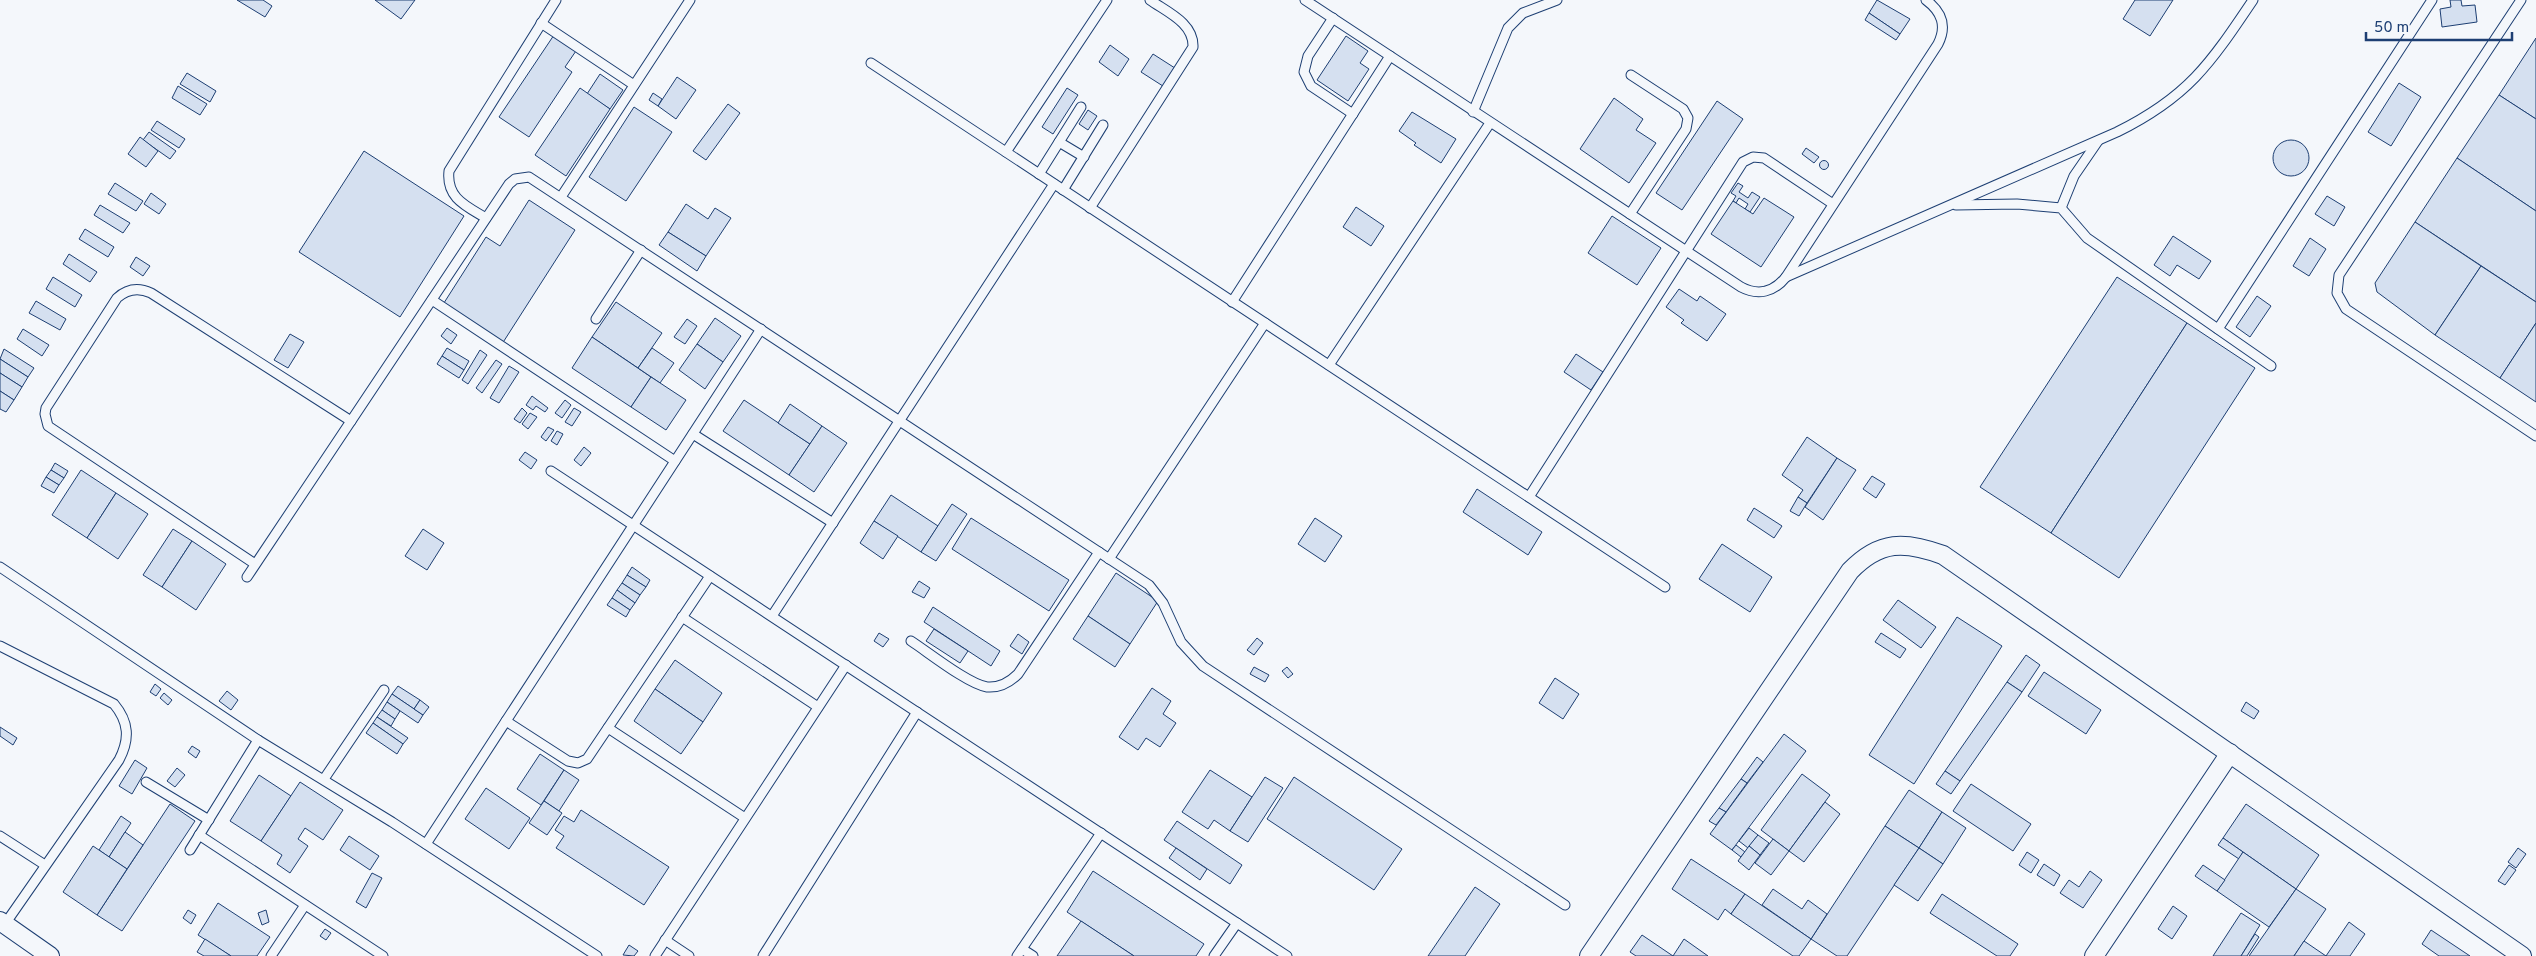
<svg xmlns="http://www.w3.org/2000/svg" width="2536" height="956" font-family="Overpass,sans-serif">
<style>
.building{fill:#d5e0f0;stroke:#1d3f73}
.lines{fill:none;stroke-linecap:round;stroke-linejoin:round}
.service-casing{stroke:#1d3f73;stroke-width:11}
.minor-casing{stroke:#1d3f73;stroke-width:20}
.service{stroke:#f4f7fb;stroke-width:9}
.minor{stroke:#f4f7fb;stroke-width:18}
</style>
<rect width="100%" height="100%" fill="#f4f7fb"/>
<g class="building">
<path d="M237,0H263L272,6L265,17Z"/>
<path d="M375,0H415L401,19Z"/>
<path d="M1877,0L1910,19L1900,34L1869,13Z"/>
<path d="M2135,0H2173L2150,36L2123,19Z"/>
<path d="M2450,0H2461L2462,6L2475,5L2477,22L2442,27L2440,9L2451,7Z"/>
<path d="M1869,13L1900,34L1896,40L1865,20Z"/>
<path d="M556,32L578,48L565,67L572,72L529,137L499,117Z"/>
<path d="M1346,36L1368,51L1360,63L1369,69L1348,101L1317,80Z"/>
<path d="M2536,38V119L2499,95Z"/>
<path d="M1110,45L1129,59L1118,76L1099,62Z"/>
<path d="M1153,54L1178,70L1166,88L1141,72Z"/>
<path d="M187,73L216,91L210,102L180,84Z"/>
<path d="M600,74L623,90L610,109L587,94Z"/>
<path d="M677,77L696,90L676,119L658,106Z"/>
<path d="M2399,83L2421,97L2391,146L2368,132Z"/>
<path d="M178,86L207,104L200,115L172,98Z"/>
<path d="M580,88L610,109L566,176L535,155Z"/>
<path d="M1067,88L1078,95L1053,134L1042,127Z"/>
<path d="M653,93L662,99L658,106L649,100Z"/>
<path d="M2499,95L2536,119V211L2457,158Z"/>
<path d="M1614,98L1643,119L1636,130L1656,143L1629,183L1580,149Z"/>
<path d="M1717,101L1743,119L1682,210L1656,193Z"/>
<path d="M728,104L740,113L706,160L693,151Z"/>
<path d="M634,107L672,132L626,201L589,177Z"/>
<path d="M1088,110L1097,116L1088,130L1079,124Z"/>
<path d="M1412,112L1456,139L1441,163L1414,145L1416,143L1399,131Z"/>
<path d="M157,121L185,139L179,148L151,130Z"/>
<path d="M149,132L176,151L170,159L143,140Z"/>
<path d="M140,137L158,151L146,167L128,154Z"/>
<circle cx="2291" cy="158" r="18"/>
<path d="M1806,148L1819,157L1814,163L1802,154Z"/>
<path d="M364,151L464,216L400,317L299,252Z"/>
<path d="M2457,158L2536,211V302L2415,222Z"/>
<circle cx="1824" cy="165" r="4.5"/>
<path d="M115,183L143,201L136,211L108,194Z"/>
<path d="M1738,183L1743,186L1739,192L1748,198L1752,192L1760,197L1750,212L1745,209L1748,204L1739,198L1736,203L1733,201L1736,196L1731,193Z"/>
<path d="M151,193L166,204L159,214L144,204Z"/>
<path d="M2327,196L2345,207L2334,226L2315,214Z"/>
<path d="M1764,198L1794,217L1761,267L1711,234L1733,201L1753,214Z"/>
<path d="M529,200L575,230L502,344L442,306L486,237L500,246Z"/>
<path d="M686,204L708,219L715,208L731,218L706,256L668,232Z"/>
<path d="M100,205L130,223L123,233L94,215Z"/>
<path d="M1356,207L1384,226L1371,246L1343,227Z"/>
<path d="M1612,216L1661,248L1637,285L1588,253Z"/>
<path d="M2415,222L2481,266L2435,335L2377,292L2375,283Z"/>
<path d="M85,229L114,247L108,257L79,239Z"/>
<path d="M668,232L706,256L697,271L659,245Z"/>
<path d="M2173,236L2211,261L2199,279L2177,265L2170,276L2154,265Z"/>
<path d="M2310,238L2326,249L2309,276L2293,266Z"/>
<path d="M69,254L97,272L90,282L63,264Z"/>
<path d="M136,257L150,266L143,276L130,267Z"/>
<path d="M2481,266L2536,302V323L2500,378L2435,335Z"/>
<path d="M53,277L82,295L75,307L46,289Z"/>
<path d="M2117,277L2187,323L2051,533L1980,487Z"/>
<path d="M1679,289L1697,301L1700,296L1726,314L1707,341L1681,323L1684,320L1666,307Z"/>
<path d="M2257,296L2271,306L2250,337L2236,327Z"/>
<path d="M36,301L66,319L60,330L29,313Z"/>
<path d="M616,302L662,333L638,368L592,337Z"/>
<path d="M715,318L741,336L723,362L697,344Z"/>
<path d="M687,319L697,326L685,344L674,337Z"/>
<path d="M2187,323L2255,368L2119,578L2051,533Z"/>
<path d="M2536,323V402L2500,378Z"/>
<path d="M447,328L457,335L451,344L441,336Z"/>
<path d="M23,329L49,345L42,356L17,339Z"/>
<path d="M290,334L304,342L288,368L274,360Z"/>
<path d="M592,337L651,377L631,407L572,368Z"/>
<path d="M697,344L723,362L705,389L679,370Z"/>
<path d="M447,348L469,361L464,370L442,356Z"/>
<path d="M652,348L674,363L660,383L638,368Z"/>
<path d="M4,349L34,368L28,377L0,359Z"/>
<path d="M480,350L487,355L468,384L462,380Z"/>
<path d="M1576,354L1603,372L1591,390L1564,372Z"/>
<path d="M442,356L464,370L459,378L437,364Z"/>
<path d="M0,359L28,377L22,387L0,373Z"/>
<path d="M496,360L502,364L482,393L476,388Z"/>
<path d="M509,366L519,372L499,403L490,398Z"/>
<path d="M0,373L22,387L14,400L0,391Z"/>
<path d="M651,377L686,400L666,430L631,407Z"/>
<path d="M0,391L14,400L6,412L0,409Z"/>
<path d="M532,396L548,408L545,412L536,406L533,410L526,405Z"/>
<path d="M565,400L571,405L562,418L555,413Z"/>
<path d="M744,400L810,444L789,475L723,431Z"/>
<path d="M790,404L822,426L810,444L778,423Z"/>
<path d="M522,408L527,413L520,423L514,419Z"/>
<path d="M574,408L581,412L572,426L565,422Z"/>
<path d="M530,413L537,417L528,429L522,424Z"/>
<path d="M822,426L847,443L814,492L789,475Z"/>
<path d="M548,427L554,430L546,441L541,437Z"/>
<path d="M557,431L563,434L557,445L551,441Z"/>
<path d="M1807,437L1837,458L1807,503L1798,497L1803,490L1782,475Z"/>
<path d="M584,447L591,453L581,466L574,460Z"/>
<path d="M525,452L537,460L531,469L519,460Z"/>
<path d="M1837,458L1856,470L1823,520L1805,507Z"/>
<path d="M55,463L68,471L64,478L51,470Z"/>
<path d="M51,470L64,478L59,485L46,477Z"/>
<path d="M81,470L116,493L87,538L52,515Z"/>
<path d="M1872,476L1885,484L1876,498L1863,489Z"/>
<path d="M46,477L59,485L54,493L41,486Z"/>
<path d="M1477,489L1542,532L1528,555L1463,512Z"/>
<path d="M116,493L148,514L118,559L87,538Z"/>
<path d="M891,495L938,526L921,552L874,521Z"/>
<path d="M1798,497L1807,503L1799,516L1790,511Z"/>
<path d="M952,504L967,514L936,561L921,552Z"/>
<path d="M1754,508L1782,526L1774,538L1747,520Z"/>
<path d="M971,518L1069,580L1049,611L952,549Z"/>
<path d="M1315,518L1342,536L1325,562L1298,544Z"/>
<path d="M874,521L898,536L883,559L860,543Z"/>
<path d="M173,529L192,541L162,587L143,575Z"/>
<path d="M423,529L444,543L427,570L405,556Z"/>
<path d="M192,541L226,564L196,610L162,587Z"/>
<path d="M1722,544L1772,577L1750,612L1699,579Z"/>
<path d="M632,567L650,580L646,587L627,575Z"/>
<path d="M1116,573L1158,601L1130,644L1088,616Z"/>
<path d="M627,575L646,587L640,595L622,583Z"/>
<path d="M919,581L930,588L924,598L912,592Z"/>
<path d="M622,583L640,595L635,603L617,590Z"/>
<path d="M617,590L635,603L630,610L612,598Z"/>
<path d="M612,598L630,610L626,617L607,605Z"/>
<path d="M1898,600L1936,627L1921,648L1883,620Z"/>
<path d="M933,607L1000,651L991,666L924,622Z"/>
<path d="M1088,616L1130,644L1115,667L1073,639Z"/>
<path d="M1957,617L2002,646L1914,784L1869,755Z"/>
<path d="M934,629L968,651L960,663L926,641Z"/>
<path d="M879,633L889,639L883,647L874,641Z"/>
<path d="M1881,633L1906,649L1900,658L1875,642Z"/>
<path d="M1018,634L1029,642L1022,654L1010,646Z"/>
<path d="M1257,638L1263,643L1254,655L1247,650Z"/>
<path d="M2026,655L2040,665L2022,692L2007,682Z"/>
<path d="M675,660L722,693L703,722L655,689Z"/>
<path d="M1254,667L1269,675L1265,682L1250,674Z"/>
<path d="M1287,667L1293,674L1288,678L1282,671Z"/>
<path d="M2044,672L2101,710L2086,734L2028,696Z"/>
<path d="M1555,678L1579,694L1563,719L1539,703Z"/>
<path d="M2007,682L2022,692L1960,781L1945,771Z"/>
<path d="M155,684L161,689L156,696L150,692Z"/>
<path d="M398,686L420,700L414,709L392,694Z"/>
<path d="M1152,688L1171,701L1163,714L1176,723L1160,747L1146,738L1138,750L1119,737Z"/>
<path d="M655,689L703,722L681,754L634,721Z"/>
<path d="M227,691L238,700L231,710L219,701Z"/>
<path d="M164,693L172,700L168,705L160,698Z"/>
<path d="M392,694L423,715L418,723L387,702Z"/>
<path d="M420,700L429,707L423,715L414,709Z"/>
<path d="M387,702L400,711L395,719L382,710Z"/>
<path d="M2246,702L2259,711L2254,719L2241,711Z"/>
<path d="M382,710L395,719L391,726L377,717Z"/>
<path d="M377,717L408,738L403,744L373,723Z"/>
<path d="M373,723L403,744L397,754L366,733Z"/>
<path d="M0,727L17,738L13,745L0,736Z"/>
<path d="M1784,734L1806,751L1732,850L1710,834Z"/>
<path d="M192,746L200,751L196,758L188,752Z"/>
<path d="M540,754L564,770L541,805L517,789Z"/>
<path d="M1757,757L1763,762L1747,783L1741,779Z"/>
<path d="M135,760L147,768L132,794L119,786Z"/>
<path d="M177,768L185,775L175,787L167,781Z"/>
<path d="M564,770L579,780L559,811L544,801Z"/>
<path d="M1210,770L1252,797L1230,831L1214,820L1208,829L1182,812Z"/>
<path d="M1945,771L1960,781L1951,794L1936,784Z"/>
<path d="M1802,774L1830,795L1789,851L1761,830Z"/>
<path d="M259,775L291,796L261,841L230,821Z"/>
<path d="M1265,777L1283,788L1248,842L1230,831Z"/>
<path d="M1294,777L1402,849L1374,890L1267,819Z"/>
<path d="M1741,779L1747,783L1726,812L1719,808Z"/>
<path d="M300,782L343,810L323,840L305,828L298,839L308,846L290,873L277,864L282,855L261,841Z"/>
<path d="M1971,784L2031,824L2013,851L1953,811Z"/>
<path d="M486,788L530,818L509,849L465,819Z"/>
<path d="M1909,790L1942,812L1919,848L1885,826Z"/>
<path d="M544,801L562,813L547,835L529,823Z"/>
<path d="M1825,802L1840,814L1804,862L1789,851Z"/>
<path d="M170,804L195,821L122,931L97,915Z"/>
<path d="M2246,804L2319,855L2296,889L2223,838Z"/>
<path d="M1719,808L1726,812L1716,825L1709,821Z"/>
<path d="M581,810L669,867L644,905L556,848L564,836L555,830L564,816L574,822Z"/>
<path d="M1942,812L1966,828L1943,864L1919,848Z"/>
<path d="M121,816L131,823L109,857L99,850Z"/>
<path d="M1177,821L1242,865L1230,884L1164,840Z"/>
<path d="M1885,826L1919,848L1847,956H1837L1811,939Z"/>
<path d="M1749,828L1758,835L1748,848L1739,841Z"/>
<path d="M125,832L143,845L127,869L109,857Z"/>
<path d="M1758,835L1769,843L1760,855L1749,846Z"/>
<path d="M349,836L379,856L370,870L340,850Z"/>
<path d="M2223,838L2243,852L2239,859L2218,845Z"/>
<path d="M1773,839L1789,851L1771,875L1755,863Z"/>
<path d="M1736,845L1745,852L1741,857L1732,850Z"/>
<path d="M93,846L127,869L97,915L63,892Z"/>
<path d="M1749,846L1760,855L1749,870L1738,861Z"/>
<path d="M1176,848L1207,869L1200,880L1169,858Z"/>
<path d="M1919,848L1943,864L1918,901L1894,885Z"/>
<path d="M2518,848L2526,854L2516,868L2508,862Z"/>
<path d="M2027,852L2039,860L2031,873L2019,865Z"/>
<path d="M2243,852L2296,889L2269,927L2217,891Z"/>
<path d="M1691,859L1745,894L1731,914L1725,909L1718,920L1672,889Z"/>
<path d="M2044,864L2060,875L2054,886L2037,875Z"/>
<path d="M2203,865L2225,880L2217,891L2195,876Z"/>
<path d="M2509,865L2516,870L2505,885L2498,881Z"/>
<path d="M1093,871L1204,944L1196,956H1134L1067,912Z"/>
<path d="M2090,871L2102,880L2083,908L2060,893L2069,880L2079,887Z"/>
<path d="M372,873L382,878L366,908L356,902Z"/>
<path d="M1475,887L1500,904L1465,956H1428Z"/>
<path d="M1773,889L1802,909L1808,900L1827,914L1811,939L1762,905Z"/>
<path d="M2296,889L2326,909L2294,956H2249Z"/>
<path d="M1745,894L1811,939L1799,956H1793L1731,914Z"/>
<path d="M1942,894L2018,944L2010,956H1997L1930,913Z"/>
<path d="M218,903L270,937L257,956H231L198,935Z"/>
<path d="M2173,906L2187,916L2172,939L2158,929Z"/>
<path d="M188,910L196,915L191,924L183,918Z"/>
<path d="M266,910L269,922L262,925L258,913Z"/>
<path d="M2241,913L2260,925L2241,956H2213Z"/>
<path d="M1081,921L1134,956H1057Z"/>
<path d="M2349,922L2365,934L2350,956H2326Z"/>
<path d="M325,929L331,933L326,940L320,936Z"/>
<path d="M2431,930L2470,956H2439L2422,944Z"/>
<path d="M2255,934L2259,937L2247,956H2241Z"/>
<path d="M1642,935L1673,956H1636L1630,952Z"/>
<path d="M205,939L231,956H204L197,952Z"/>
<path d="M1684,939L1708,956H1673Z"/>
<path d="M2304,941L2326,956H2294Z"/>
<path d="M629,945L638,951L634,956L623,955Z"/>
</g>
<g class="lines">
<g class="service-casing">
<g id="service">
<path d="M1305,0L1741,287C1758,296 1774,292 1786,277L1938,44C1947,26 1942,12 1926,0"/>
<path d="M2521,0L2339,275L2337,293L2346,309L2536,436"/>
<path d="M1333,18L1308,56L1304,72L1311,86L1353,114"/>
<path d="M541,23L634,85"/>
<path d="M871,63L1665,587"/>
<path d="M1473,112L1508,28L1523,13L1557,0"/>
<path d="M1059,142L1084,157"/>
<path d="M1006,152L1107,0"/>
<path d="M1039,174L1081,107"/>
<path d="M1063,190L1103,125"/>
<path d="M561,197L690,0"/>
<path d="M1956,205L2017,204L2061,208L2087,238L2271,366"/>
<path d="M1090,208L1193,47C1194,23 1167,12 1150,0"/>
<path d="M2061,208L2074,176L2098,141"/>
<path d="M1630,214L1686,129L1688,118L1683,109L1631,75"/>
<path d="M486,218C466,206 446,198 449,171L556,0"/>
<path d="M1786,277L2117,132C2188,97 2210,64 2253,0"/>
<path d="M432,300L675,461"/>
<path d="M1232,302L1390,56"/>
<path d="M596,319L641,250"/>
<path d="M2218,329L2432,0"/>
<path d="M1329,365L1490,123"/>
<path d="M693,434L833,523"/>
<path d="M551,471L1287,956"/>
<path d="M1529,497L1743,162L1753,157L1764,158L1833,204"/>
<path d="M1109,559L1265,323"/>
<path d="M255,564L48,426L45,414L46,408L117,298C127,289 138,287 151,293L351,421"/>
<path d="M0,567L258,740L392,822L597,956"/>
<path d="M247,577L509,184L515,179L529,177L1149,585L1163,603L1181,642L1203,666L1565,905"/>
<path d="M772,616L1054,184"/>
<path d="M682,617L818,707"/>
<path d="M911,641C928,652 968,684 987,687C999,688 1009,683 1018,674L1099,552"/>
<path d="M0,646L114,704C129,722 130,739 119,760L5,924"/>
<path d="M506,721L568,761L578,763L587,759L710,576"/>
<path d="M608,728L745,818"/>
<path d="M324,779L384,690"/>
<path d="M146,782L209,820"/>
<path d="M199,835L383,956"/>
<path d="M0,836L45,865"/>
<path d="M426,844L761,329"/>
<path d="M190,850L258,740"/>
<path d="M665,940L689,956"/>
<path d="M1022,949L1033,956"/>
<path d="M271,956L305,905"/>
<path d="M655,956L846,665"/>
<path d="M763,956L917,712"/>
<path d="M1017,956L1101,833"/>
<path d="M1214,956L1237,923"/>
</g>
</g>
<g class="minor-casing">
<g id="minor">
<path d="M0,921L50,956"/>
<path d="M1589,956L1850,571C1880,540 1905,541 1943,555L2522,956"/>
<path d="M2094,956L2230,753"/>
</g>
</g>
<use href="#service" class="service"/>
<use href="#minor" class="minor"/>
</g>
<path d="M2366 32v8h146v-8" fill="none" stroke="#1d3f73" stroke-width="2.5"/>
<text x="2374" y="32" font-size="15" fill="#1d3f73" stroke="#f4f7fb" stroke-width="4" paint-order="stroke">50 m</text>
</svg>
